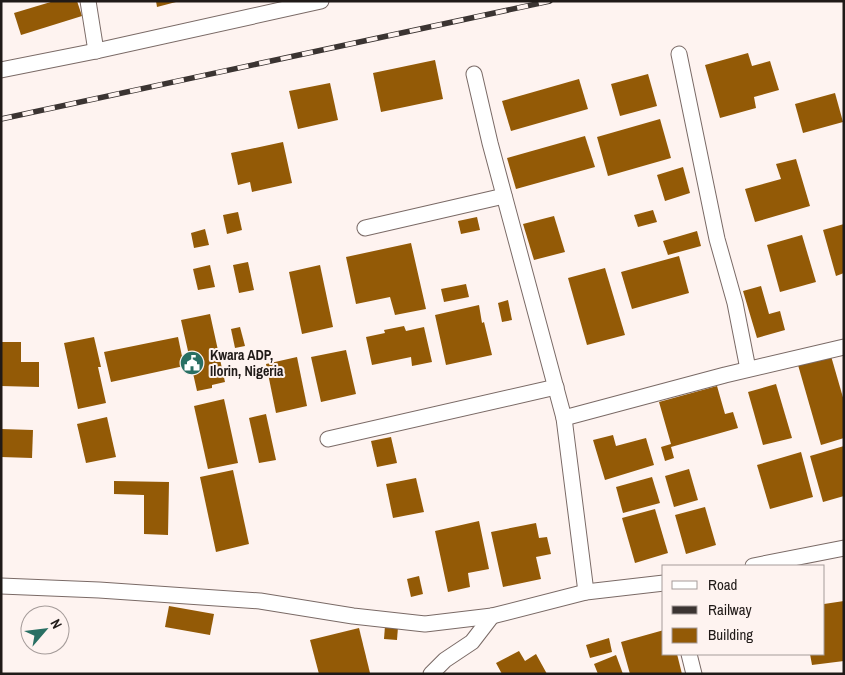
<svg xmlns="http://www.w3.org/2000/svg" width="845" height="675" font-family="'Archivo Narrow',sans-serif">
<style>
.building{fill:#935a06}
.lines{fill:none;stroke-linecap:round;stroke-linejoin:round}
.street-casing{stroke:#7a6a66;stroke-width:17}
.street{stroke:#fff;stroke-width:15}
.rail-casing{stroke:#3b3432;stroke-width:5.5}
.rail{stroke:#fef3f0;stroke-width:4;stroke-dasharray:11;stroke-linecap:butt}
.labels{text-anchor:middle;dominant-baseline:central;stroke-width:4;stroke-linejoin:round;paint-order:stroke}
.poi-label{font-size:14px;font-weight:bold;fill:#201a18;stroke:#fef3f0;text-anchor:start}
</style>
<rect width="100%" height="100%" fill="#fef3f0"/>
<g class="building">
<path d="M54,1H77L82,16L21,35L14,13Z"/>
<path d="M156,1H176V2L157,7Z"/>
<path d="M748,53L752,66L770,61L779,90L754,97L756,108L720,118L705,65Z"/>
<path d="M435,60L443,99L381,112L373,73Z"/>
<path d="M648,74L657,106L620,116L611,84Z"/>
<path d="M579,79L588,109L511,131L502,101Z"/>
<path d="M330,83L338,120L298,129L289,91Z"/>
<path d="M835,93L843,122L803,133L795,104Z"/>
<path d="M660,119L671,158L608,176L597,137Z"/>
<path d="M585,136L595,167L516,189L507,158Z"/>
<path d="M283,142L292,183L252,192L250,182L238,185L231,153Z"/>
<path d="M796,159L810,206L755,222L745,189L781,179L776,164Z"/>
<path d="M683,167L690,193L665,201L657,175Z"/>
<path d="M653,210L657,222L638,227L634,215Z"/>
<path d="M238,212L242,230L227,234L223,215Z"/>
<path d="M554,216L565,252L534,260L523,224Z"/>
<path d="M477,217L480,230L461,234L458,221Z"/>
<path d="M844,224V273L836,276L823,230Z"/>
<path d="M205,229L209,245L194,248L191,233Z"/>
<path d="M697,231L701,246L668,255L663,241Z"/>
<path d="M802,235L816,282L780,292L767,245Z"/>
<path d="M411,243L426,309L395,315L390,297L356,304L346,257Z"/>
<path d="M679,256L689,293L632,309L621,272Z"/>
<path d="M248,262L254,290L239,293L233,265Z"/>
<path d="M210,265L215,287L198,290L193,269Z"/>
<path d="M320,265L333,327L302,334L289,272Z"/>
<path d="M605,268L625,335L587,345L568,278Z"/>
<path d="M466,284L469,297L444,302L441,289Z"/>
<path d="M761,286L769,314L780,311L785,330L757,338L743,291Z"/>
<path d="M508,300L512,320L502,322L498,303Z"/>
<path d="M479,305L482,323L484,322L492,355L446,365L435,315Z"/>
<path d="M210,314L225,382L212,385V388L197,391L181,320Z"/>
<path d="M404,326L406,331L424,327L432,362L412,366L411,357L372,365L366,337L385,333L384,330Z"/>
<path d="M240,327L245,346L235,348L231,329Z"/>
<path d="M94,337L101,367H98L106,403L78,409L64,343Z"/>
<path d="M178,337L184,366L111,382L104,352Z"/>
<path d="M1,342H21V362H39V387L1,386Z"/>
<path d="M346,350L356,394L321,402L311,357Z"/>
<path d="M831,356L844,401V438L821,445L798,365Z"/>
<path d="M297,357L307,406L276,413L266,364Z"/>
<path d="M776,384L792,438L763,445L748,392Z"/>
<path d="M717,386L725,414L733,412L738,428L671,447L674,458L665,461L661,447L671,444L659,402Z"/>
<path d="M224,399L238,463L208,469L194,406Z"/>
<path d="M266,414L276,460L259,463L249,418Z"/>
<path d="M107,417L116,457L86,463L77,424Z"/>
<path d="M1,429L33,430L32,458L1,457Z"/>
<path d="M613,435L616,446L646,438L654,465L605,480L593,440Z"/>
<path d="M391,437L397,463L377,467L371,441Z"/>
<path d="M844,446V496L823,502L810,456Z"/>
<path d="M801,452L813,497L770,509L757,465Z"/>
<path d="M689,469L698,500L674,507L665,476Z"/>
<path d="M233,470L249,544L216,552L200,477Z"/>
<path d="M652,477L660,503L623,513L616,487Z"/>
<path d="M416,478L424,512L393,518L386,484Z"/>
<path d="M114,481L169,482L168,535L144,534V495L114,494Z"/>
<path d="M705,507L716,545L686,554L675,515Z"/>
<path d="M655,509L668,553L635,563L622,518Z"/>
<path d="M479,521L489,569L468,573L470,587L448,592L435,531Z"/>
<path d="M536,523L539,538L547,537L551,554L536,557L541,579L503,587L491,532Z"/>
<path d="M419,576L423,594L411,597L407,579Z"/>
<path d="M844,601V661L812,665L810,654H824V604Z"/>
<path d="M169,606L214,614L210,635L165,627Z"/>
<path d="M385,626L398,627L397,640L384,639Z"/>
<path d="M359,628L370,673L365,674H319L310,640Z"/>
<path d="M664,630V654H677L682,674H630L621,642Z"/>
<path d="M609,638L612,652L590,658L586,645Z"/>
<path d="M519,651L525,661L536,654L547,674H502L496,663Z"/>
<path d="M616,655L623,674H598L594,664Z"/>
</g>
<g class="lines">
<g class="street-casing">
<g id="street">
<path d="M88,1L96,51"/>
<path d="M679,54L717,239L735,303L748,369"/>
<path d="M1,70L96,51L321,1"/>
<path d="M474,74L490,143L564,418L586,592"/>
<path d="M365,228L504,196"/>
<path d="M564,418L725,375L844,347"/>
<path d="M328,439L556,387"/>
<path d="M753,566L844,548"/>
<path d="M1,586L99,590L260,601L353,616L425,624L492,616L586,592L664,583"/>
<path d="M689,654L694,674"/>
<path d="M431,674L445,660L472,642L492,616"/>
</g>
</g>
<use href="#street" class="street"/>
<g class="rail-casing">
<path id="rail" d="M1,119L550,1"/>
</g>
<use href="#rail" class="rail"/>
</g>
<defs>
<g id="civic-disc" transform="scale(1.25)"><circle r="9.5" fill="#296f63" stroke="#fef3f0"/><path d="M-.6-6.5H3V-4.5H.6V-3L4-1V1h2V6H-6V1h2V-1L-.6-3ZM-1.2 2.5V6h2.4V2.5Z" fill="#fff"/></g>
</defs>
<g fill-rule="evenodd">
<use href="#civic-disc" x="192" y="363"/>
</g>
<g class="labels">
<g class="poi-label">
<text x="210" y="355">Kwara ADP,<tspan x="210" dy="16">Ilorin, Nigeria</tspan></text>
</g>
</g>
<rect width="845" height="675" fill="none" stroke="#201a18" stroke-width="5"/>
<rect x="662" y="565" width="162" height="90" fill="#fef3f0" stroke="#a59c9a"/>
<rect x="672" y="581" width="25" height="8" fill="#ffffff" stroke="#a59c9a"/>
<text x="708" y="590" font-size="15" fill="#201a18">Road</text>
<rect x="672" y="606" width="25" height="8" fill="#3b3432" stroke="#a59c9a"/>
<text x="708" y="615" font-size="15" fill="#201a18">Railway</text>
<rect x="672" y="628" width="25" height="15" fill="#935a06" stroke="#a59c9a"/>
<text x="708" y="640" font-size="15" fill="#201a18">Building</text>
<g transform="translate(45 630) rotate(62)"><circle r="24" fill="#fef3f0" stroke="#a59c9a"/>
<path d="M0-4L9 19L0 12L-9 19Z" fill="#296f63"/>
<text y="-8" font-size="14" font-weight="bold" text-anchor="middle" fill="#201a18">N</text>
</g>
</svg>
